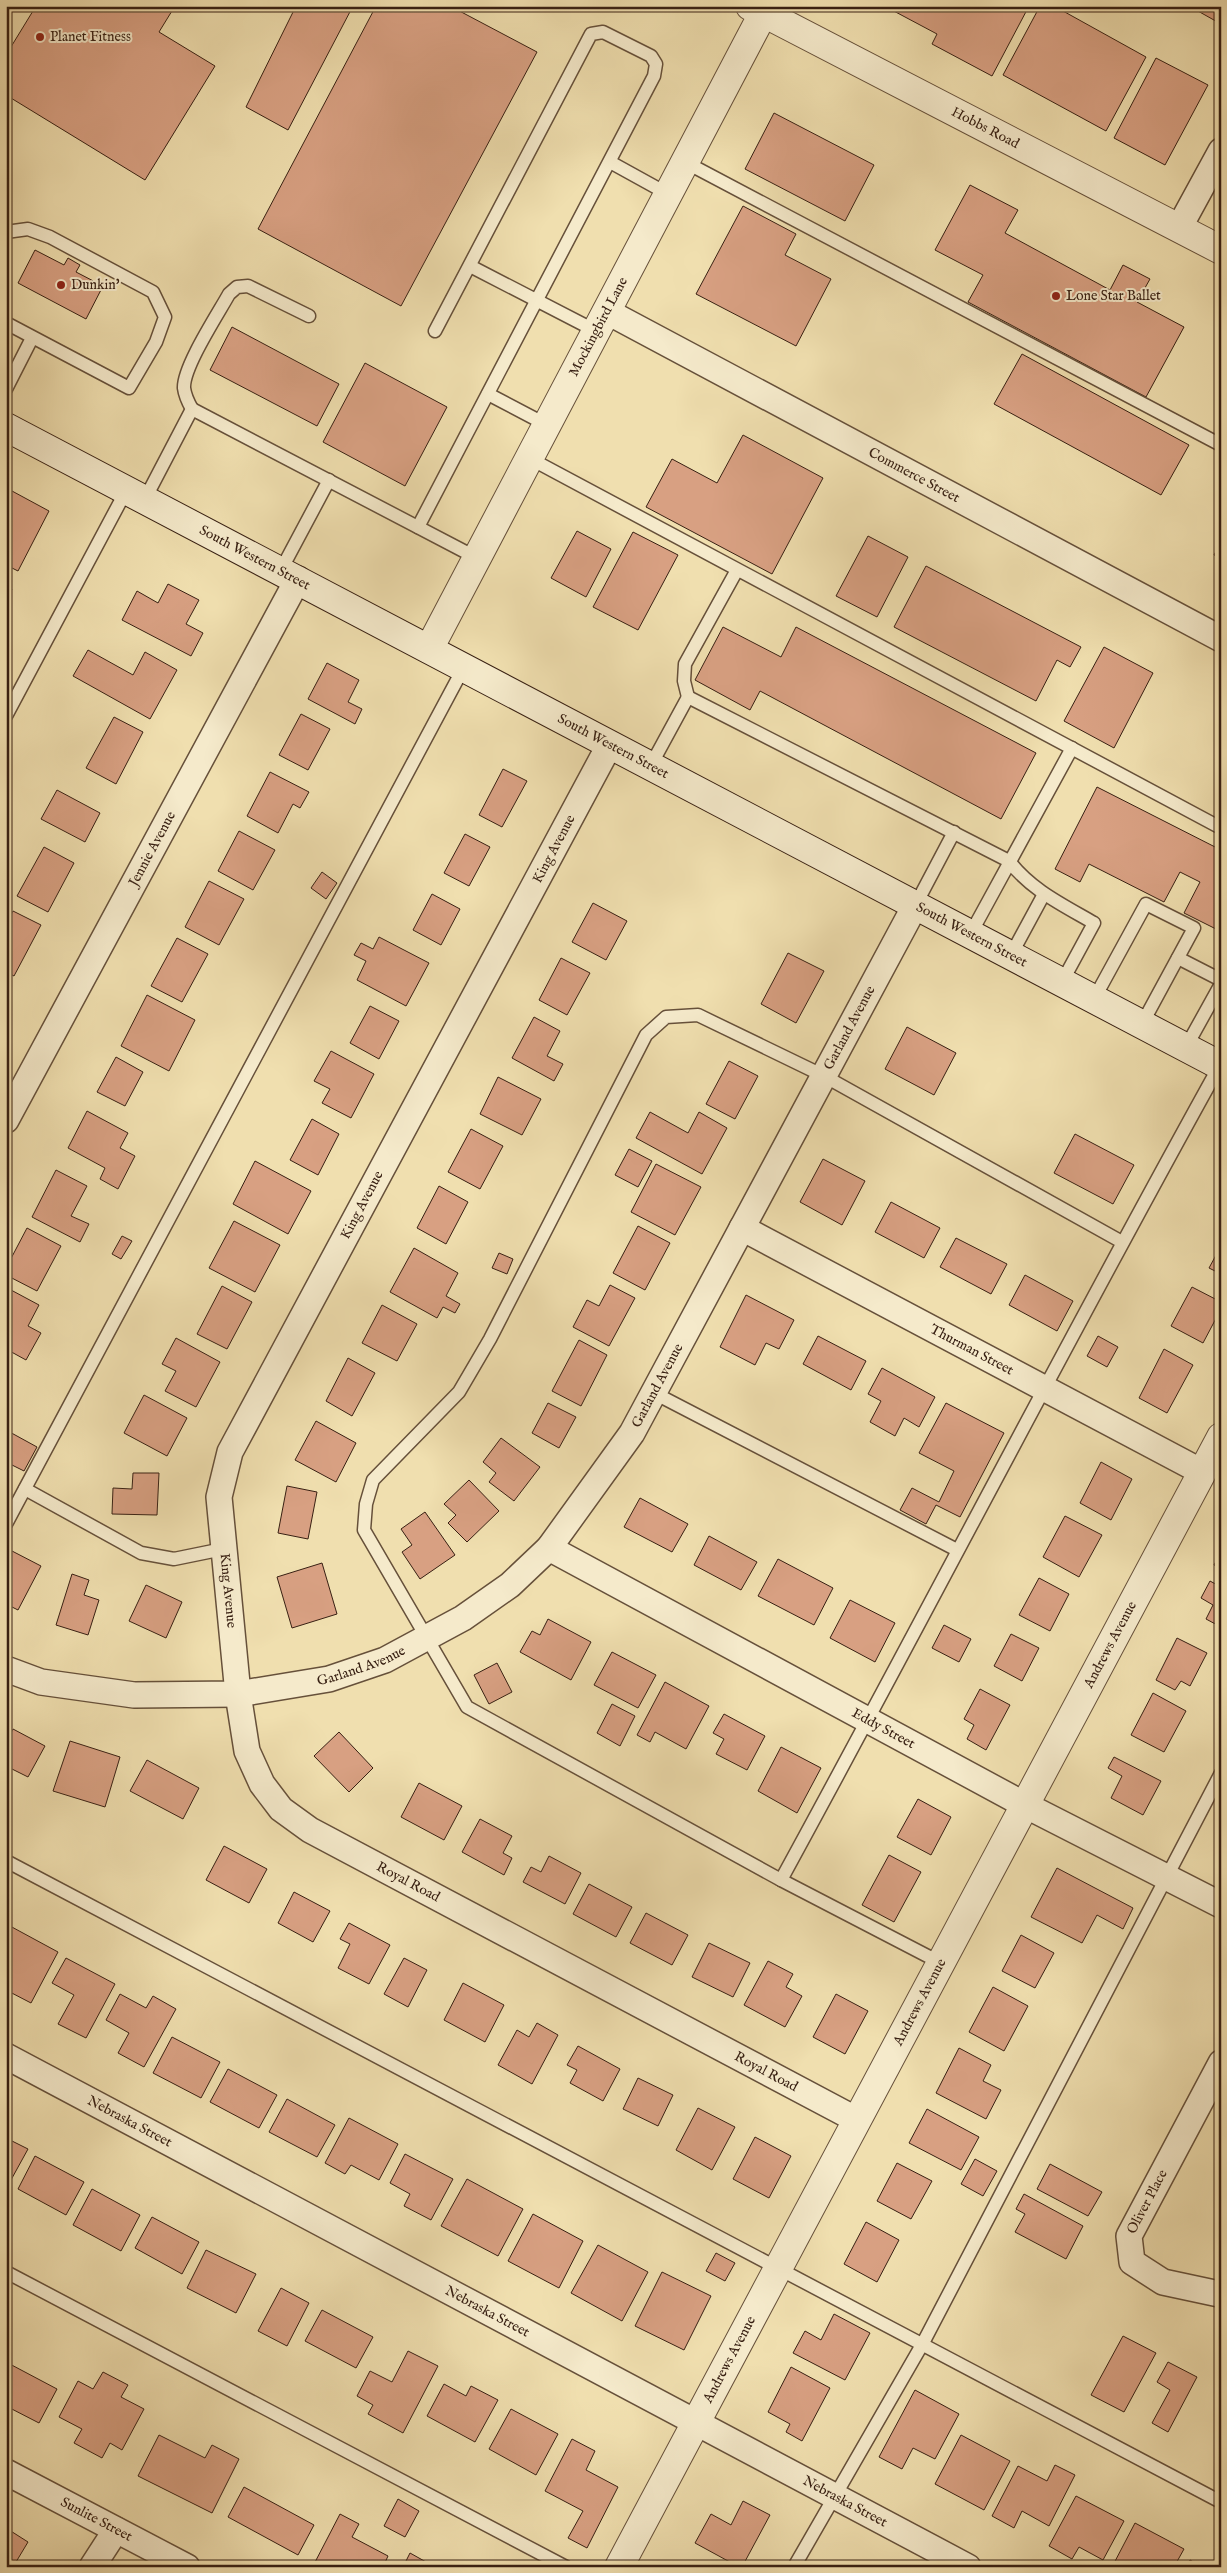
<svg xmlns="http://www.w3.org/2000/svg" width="1227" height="2573" font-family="'IM FELL English',serif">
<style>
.building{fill:#d8a082;stroke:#382013}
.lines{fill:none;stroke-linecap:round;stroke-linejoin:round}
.service-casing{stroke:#66503a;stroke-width:15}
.minor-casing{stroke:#66503a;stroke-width:28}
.tertiary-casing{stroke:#66503a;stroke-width:30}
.secondary-casing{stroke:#382013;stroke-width:30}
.service{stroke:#f5eacb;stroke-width:12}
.minor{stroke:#f5eacb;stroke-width:25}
.tertiary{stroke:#f5eacb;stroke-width:28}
.secondary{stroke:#f5eacb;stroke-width:28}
.poi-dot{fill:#8f2418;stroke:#f5eacb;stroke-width:2}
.labels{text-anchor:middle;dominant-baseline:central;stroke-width:4;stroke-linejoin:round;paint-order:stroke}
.poi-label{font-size:14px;fill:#382013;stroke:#f5eacb;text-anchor:start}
.street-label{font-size:14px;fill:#382013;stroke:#f5eacb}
</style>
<rect width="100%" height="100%" fill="#f0dfaf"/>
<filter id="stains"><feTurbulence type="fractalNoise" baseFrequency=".004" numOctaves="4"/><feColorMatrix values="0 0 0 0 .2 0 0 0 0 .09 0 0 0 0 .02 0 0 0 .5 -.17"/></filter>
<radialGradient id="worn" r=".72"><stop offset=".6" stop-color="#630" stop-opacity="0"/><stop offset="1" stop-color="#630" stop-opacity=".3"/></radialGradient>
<g class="building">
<path d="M36,6H175L159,32L215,66L145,180L6,95V55Z"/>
<path d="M296,6H353L288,130L246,107Z"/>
<path d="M376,6H450L537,52L401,306L258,229Z"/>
<path d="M891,6H1029L992,76L932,44L937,34L890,9Z"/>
<path d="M1040,6H1054L1146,57L1106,131L1003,75Z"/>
<path d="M1189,6H1221V24Z"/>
<path d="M1156,58L1208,85L1165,165L1114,138Z"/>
<path d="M774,113L874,165L845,221L745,169Z"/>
<path d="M970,185L1018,210L1005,233L1110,290L1123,265L1150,279L1137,302L1184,327L1146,397L968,302L983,275L935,250Z"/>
<path d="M743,206L796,234L785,255L831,279L796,346L696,294Z"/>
<path d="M35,250L64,265L68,258L80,265L76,272L103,286L86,319L18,283Z"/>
<path d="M232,327L339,384L317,426L210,370Z"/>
<path d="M1022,354L1189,445L1161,495L994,404Z"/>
<path d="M365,363L447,407L405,486L323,442Z"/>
<path d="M743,435L823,478L772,574L646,507L672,459L717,483Z"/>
<path d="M12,491L49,511L18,571L6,565V502Z"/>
<path d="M577,531L611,549L586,597L551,578Z"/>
<path d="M633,532L678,555L638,630L593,607Z"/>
<path d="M868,536L908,557L877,617L836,596Z"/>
<path d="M1221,542V558L1214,555Z"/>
<path d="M926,566L1081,647L1070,667L1057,660L1036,701L894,627Z"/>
<path d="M168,584L199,600L186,624L203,633L191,656L122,620L137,591L158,603Z"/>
<path d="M6,586L12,589L6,600Z"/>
<path d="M723,627L781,657L796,627L1036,753L1001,819L760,691L750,710L695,680Z"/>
<path d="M1104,647L1153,673L1114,748L1064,721Z"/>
<path d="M88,650L133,675L145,652L177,670L150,719L73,676Z"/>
<path d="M327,663L359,680L348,702L362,709L355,724L308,699Z"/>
<path d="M301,714L330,729L308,770L279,755Z"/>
<path d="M114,717L143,732L116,784L86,768Z"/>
<path d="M503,769L527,781L502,827L479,815Z"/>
<path d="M270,772L309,792L300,808L293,804L278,833L247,816Z"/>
<path d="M1097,787L1221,850V919L1216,929L1184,913L1200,882L1180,872L1164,902L1089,864L1080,882L1055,869Z"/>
<path d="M57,790L100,813L85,842L41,819Z"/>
<path d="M239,831L275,850L253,890L218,871Z"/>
<path d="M465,834L490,847L469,886L444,873Z"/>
<path d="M44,847L74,863L48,912L17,896Z"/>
<path d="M322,872L337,883L326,899L311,888Z"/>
<path d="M209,881L244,899L219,945L185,927Z"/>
<path d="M432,894L460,909L441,945L413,930Z"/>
<path d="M593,903L627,921L606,960L572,942Z"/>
<path d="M13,911L41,925L14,976L6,972V924Z"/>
<path d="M379,937L429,963L406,1006L357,980L366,961L354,955L361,943L373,949Z"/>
<path d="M177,938L208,954L182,1002L151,986Z"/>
<path d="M788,953L824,971L796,1023L761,1004Z"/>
<path d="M561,958L590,973L567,1015L539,1000Z"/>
<path d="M147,995L195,1020L169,1071L121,1046Z"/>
<path d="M370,1006L399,1021L379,1059L350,1043Z"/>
<path d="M534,1017L560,1031L547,1056L563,1064L554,1081L512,1058Z"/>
<path d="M907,1027L956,1053L934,1095L885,1069Z"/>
<path d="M331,1051L374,1074L351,1118L322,1103L330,1089L314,1081Z"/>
<path d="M116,1057L143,1072L125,1106L97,1092Z"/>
<path d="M729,1061L758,1076L735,1119L706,1104Z"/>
<path d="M498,1077L541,1099L522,1135L480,1114Z"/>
<path d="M87,1111L128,1133L120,1148L135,1156L118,1189L100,1179L105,1168L68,1148Z"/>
<path d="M650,1112L688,1133L699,1112L727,1128L702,1174L636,1138Z"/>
<path d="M312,1119L339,1134L318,1175L290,1160Z"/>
<path d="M471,1129L503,1146L480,1189L448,1172Z"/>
<path d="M1075,1134L1134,1165L1113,1204L1054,1173Z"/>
<path d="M629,1149L652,1161L638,1187L615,1175Z"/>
<path d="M823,1159L865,1181L842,1225L800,1202Z"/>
<path d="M255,1161L311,1191L288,1234L233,1204Z"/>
<path d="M656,1164L701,1187L675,1235L631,1212Z"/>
<path d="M56,1170L87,1186L71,1216L89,1224L80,1242L32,1217Z"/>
<path d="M439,1186L468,1202L446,1244L417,1228Z"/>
<path d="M891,1202L940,1228L924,1258L875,1232Z"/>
<path d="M234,1221L280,1245L255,1292L209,1268Z"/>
<path d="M638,1226L670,1243L645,1290L613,1273Z"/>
<path d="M27,1228L61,1246L37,1291L6,1275V1268Z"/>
<path d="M122,1236L132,1241L121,1259L112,1254Z"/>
<path d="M956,1238L1007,1264L991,1294L940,1267Z"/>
<path d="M1221,1246V1274L1209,1268Z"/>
<path d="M414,1248L458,1273L446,1296L460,1304L455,1313L443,1307L437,1318L390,1292Z"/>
<path d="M499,1253L513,1259L507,1274L492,1268Z"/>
<path d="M1025,1275L1073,1301L1057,1331L1009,1305Z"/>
<path d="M610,1285L635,1298L609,1346L573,1327L587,1300L599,1306Z"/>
<path d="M222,1286L252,1302L227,1349L197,1334Z"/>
<path d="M1192,1287L1221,1302V1309L1203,1343L1171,1326Z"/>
<path d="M11,1290L39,1305L28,1326L41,1333L26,1360L6,1349V1299Z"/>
<path d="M746,1295L794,1320L779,1349L766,1343L755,1365L720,1347Z"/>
<path d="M382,1305L417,1324L397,1361L362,1343Z"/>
<path d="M818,1336L866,1361L851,1390L803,1364Z"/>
<path d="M1098,1336L1118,1347L1107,1367L1087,1356Z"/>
<path d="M176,1338L220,1362L196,1407L165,1391L176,1371L162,1364Z"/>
<path d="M579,1340L607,1355L581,1406L552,1391Z"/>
<path d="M1164,1349L1193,1365L1167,1413L1139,1398Z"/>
<path d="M348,1358L375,1373L352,1416L326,1401Z"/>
<path d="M882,1368L935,1397L919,1427L904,1418L895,1436L870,1422L881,1401L868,1394Z"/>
<path d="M144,1395L187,1418L167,1456L124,1433Z"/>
<path d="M548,1403L576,1417L559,1448L532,1433Z"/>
<path d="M946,1403L1004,1433L960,1517L936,1505L926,1524L900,1510L912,1488L939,1502L954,1471L919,1453Z"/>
<path d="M316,1421L356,1443L336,1482L295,1460Z"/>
<path d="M6,1430L37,1447L24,1471L6,1462Z"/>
<path d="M501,1438L540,1467L514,1501L489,1482L496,1473L483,1462Z"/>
<path d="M1101,1462L1132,1479L1111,1520L1080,1503Z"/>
<path d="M133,1473H159L157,1515L112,1514L113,1488L132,1489Z"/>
<path d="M469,1480L499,1511L467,1542L448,1523L456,1515L444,1504Z"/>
<path d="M287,1486L317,1492L308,1539L278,1533Z"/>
<path d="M640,1498L688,1524L672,1552L624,1527Z"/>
<path d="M425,1512L455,1555L420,1579L402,1552L412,1545L401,1529Z"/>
<path d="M1065,1516L1102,1535L1079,1577L1043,1557Z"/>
<path d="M709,1536L757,1562L741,1590L694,1565Z"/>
<path d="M12,1551L41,1566L18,1610L6,1604V1563Z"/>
<path d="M1221,1552V1569L1214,1565Z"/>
<path d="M778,1559L833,1588L814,1625L758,1596Z"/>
<path d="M322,1563L337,1614L292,1628L277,1577Z"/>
<path d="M72,1574L89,1580L84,1595L99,1600L88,1635L56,1625Z"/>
<path d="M1039,1578L1069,1594L1050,1631L1019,1615Z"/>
<path d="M1210,1581L1221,1587V1627L1206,1619L1213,1605L1201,1598Z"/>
<path d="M146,1585L182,1602L166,1638L129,1621Z"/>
<path d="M850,1600L895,1623L875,1662L830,1638Z"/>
<path d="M548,1619L591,1642L571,1680L520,1652L532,1631L540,1635Z"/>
<path d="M944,1625L971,1639L959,1662L932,1648Z"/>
<path d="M1011,1634L1039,1648L1022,1681L994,1666Z"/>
<path d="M1177,1638L1207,1653L1190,1686L1181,1681L1175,1690L1156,1680Z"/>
<path d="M612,1652L656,1675L638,1708L594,1685Z"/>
<path d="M497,1663L512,1692L489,1704L474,1675Z"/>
<path d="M665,1682L709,1706L686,1749L655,1732L650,1742L637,1735Z"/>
<path d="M980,1689L1010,1705L986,1750L967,1739L974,1725L964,1719Z"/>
<path d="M1153,1693L1186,1711L1164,1752L1131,1735Z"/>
<path d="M612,1704L635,1716L620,1746L597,1733Z"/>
<path d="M724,1714L765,1736L747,1770L716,1754L724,1739L713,1733Z"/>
<path d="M13,1729L45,1746L28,1777L6,1766V1742Z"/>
<path d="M339,1732L373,1768L349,1792L314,1756Z"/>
<path d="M70,1741L120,1757L105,1807L53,1791Z"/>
<path d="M781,1747L821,1768L797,1813L758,1791Z"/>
<path d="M1114,1757L1161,1781L1143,1815L1111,1798L1122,1776L1108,1768Z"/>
<path d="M147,1760L199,1788L183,1819L130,1791Z"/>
<path d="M419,1783L462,1806L444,1840L401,1817Z"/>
<path d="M918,1799L951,1817L931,1855L897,1837Z"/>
<path d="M480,1819L512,1836L503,1853L512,1858L504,1875L462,1852Z"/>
<path d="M224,1846L267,1869L249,1903L206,1880Z"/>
<path d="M889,1855L921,1872L894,1922L862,1905Z"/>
<path d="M549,1856L581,1873L565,1904L523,1882L531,1867L541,1872Z"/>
<path d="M1057,1868L1133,1908L1123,1929L1097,1915L1082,1943L1031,1917Z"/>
<path d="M589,1884L632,1907L616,1937L573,1914Z"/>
<path d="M294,1892L330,1911L313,1942L278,1923Z"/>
<path d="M646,1913L688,1935L672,1965L630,1943Z"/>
<path d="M349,1923L390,1945L369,1984L338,1968L350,1944L340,1939Z"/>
<path d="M10,1926L58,1952L31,2003L6,1990V1934Z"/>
<path d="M1021,1935L1054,1953L1035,1988L1002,1971Z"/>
<path d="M709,1943L750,1963L733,1997L692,1977Z"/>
<path d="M66,1958L115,1984L86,2038L58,2024L74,1995L52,1983Z"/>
<path d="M404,1958L427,1970L408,2007L384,1994Z"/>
<path d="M768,1961L793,1974L786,1987L802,1996L785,2027L744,2005Z"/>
<path d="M463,1983L504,2005L485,2042L444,2020Z"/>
<path d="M993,1987L1028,2006L1004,2051L969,2032Z"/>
<path d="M120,1994L146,2008L153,1996L176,2009L144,2067L118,2053L129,2033L106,2020Z"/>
<path d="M836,1994L868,2011L845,2054L813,2037Z"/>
<path d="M537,2023L558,2035L532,2084L498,2065L517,2030L529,2037Z"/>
<path d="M172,2037L220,2062L201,2098L153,2073Z"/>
<path d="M578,2046L620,2069L603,2101L570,2083L577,2070L567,2065Z"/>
<path d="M959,2048L991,2065L983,2081L1001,2090L986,2119L936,2093Z"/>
<path d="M228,2069L277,2095L259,2128L210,2102Z"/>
<path d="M638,2078L673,2095L658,2126L623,2109Z"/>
<path d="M287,2099L335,2125L317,2157L269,2132Z"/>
<path d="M698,2108L735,2127L712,2170L676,2150Z"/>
<path d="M927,2109L979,2137L961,2170L909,2143Z"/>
<path d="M349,2118L398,2144L379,2180L351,2165L345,2174L325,2163Z"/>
<path d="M755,2137L791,2156L769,2198L733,2179Z"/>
<path d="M6,2138L28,2149L6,2189Z"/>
<path d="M405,2154L453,2179L431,2220L404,2206L410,2194L390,2183Z"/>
<path d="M35,2156L84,2182L66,2215L18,2189Z"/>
<path d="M975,2159L997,2171L983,2196L961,2184Z"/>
<path d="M897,2163L932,2181L911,2219L877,2201Z"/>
<path d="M1050,2164L1102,2192L1088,2216L1037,2189Z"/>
<path d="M467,2179L523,2209L498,2256L441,2226Z"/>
<path d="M92,2189L140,2215L121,2251L73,2225Z"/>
<path d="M1024,2194L1083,2226L1066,2259L1015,2232L1025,2214L1016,2209Z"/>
<path d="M533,2214L583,2241L559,2288L508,2261Z"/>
<path d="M152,2217L199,2242L182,2274L135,2248Z"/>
<path d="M866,2222L899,2240L877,2282L844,2264Z"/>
<path d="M598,2245L648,2272L622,2321L571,2293Z"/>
<path d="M206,2250L256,2274L236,2313L187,2288Z"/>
<path d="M716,2253L735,2263L725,2281L706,2271Z"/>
<path d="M662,2272L711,2296L684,2350L635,2326Z"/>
<path d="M281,2288L309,2303L287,2346L258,2331Z"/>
<path d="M322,2310L373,2337L356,2368L305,2341Z"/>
<path d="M834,2314L870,2333L845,2380L793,2353L805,2331L821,2340Z"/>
<path d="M1123,2336L1156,2353L1124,2412L1091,2395Z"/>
<path d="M408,2351L438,2366L403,2433L368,2414L373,2405L357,2396L370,2371L392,2382Z"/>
<path d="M6,2362L57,2389L39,2423L6,2406Z"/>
<path d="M1168,2362L1197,2377L1168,2432L1152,2423L1170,2390L1157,2382Z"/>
<path d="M791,2367L830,2388L802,2441L786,2432L790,2424L768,2412Z"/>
<path d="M103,2372L128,2385L121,2397L144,2409L122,2450L110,2443L102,2458L74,2443L82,2429L59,2417L78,2381L93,2389Z"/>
<path d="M444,2384L466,2396L471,2386L498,2400L475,2442L427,2416Z"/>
<path d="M915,2390L959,2414L935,2459L913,2448L902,2469L879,2457Z"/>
<path d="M511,2409L558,2434L536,2475L489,2449Z"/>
<path d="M159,2435L205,2458L212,2445L239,2459L212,2513L138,2476Z"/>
<path d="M961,2435L1010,2461L984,2510L935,2484Z"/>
<path d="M572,2439L595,2451L586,2470L618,2487L587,2548L568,2538L583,2511L545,2491Z"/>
<path d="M1055,2465L1075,2475L1049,2526L1022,2511L1014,2528L992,2516L1018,2466L1047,2481Z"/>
<path d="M244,2487L314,2525L298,2555L228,2517Z"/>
<path d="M1076,2496L1124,2521L1103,2560L1079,2547L1072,2559L1049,2546Z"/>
<path d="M398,2499L419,2511L405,2537L384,2526Z"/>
<path d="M743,2501L770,2515L742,2567H739L695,2543L711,2514L731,2525Z"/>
<path d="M340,2514L359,2524L352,2537L388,2556L383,2567L313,2566Z"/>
<path d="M1135,2523L1184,2549L1174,2567H1112Z"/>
<path d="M6,2528L28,2542L13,2567H6Z"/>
<path d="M410,2553L435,2567H403Z"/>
<path d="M1190,2560L1202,2567H1187Z"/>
</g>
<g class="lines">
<g class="service-casing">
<g id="service">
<path d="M610,162L668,194"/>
<path d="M685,162L1221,445"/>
<path d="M6,232L28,229L50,237L153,292L165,317L156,342L129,388L6,323"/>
<path d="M470,266L596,331"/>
<path d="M6,389L32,338"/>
<path d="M488,394L547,425"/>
<path d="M192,409C188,402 185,396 184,388C183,367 218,314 229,294L237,287L248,286L309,316"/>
<path d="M529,458L1221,828"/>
<path d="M145,499L192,409L477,558"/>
<path d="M418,527L654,76L656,64L651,56L603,32L591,34L435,331"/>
<path d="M281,570L329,480"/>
<path d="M688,697L684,681L685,664L737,570"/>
<path d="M6,716L127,489"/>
<path d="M651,765L688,697L1009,861C1031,890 1063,905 1094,923L1062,982"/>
<path d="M916,904L954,832"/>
<path d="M971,933L1072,748"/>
<path d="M1011,955L1044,894"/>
<path d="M1178,958L1221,980"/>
<path d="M1094,999L1146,904L1194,928L1142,1024"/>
<path d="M1186,1047L1221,984"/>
<path d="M654,1393L957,1550"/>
<path d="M25,1489L141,1553L174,1559L223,1549"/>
<path d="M6,1524L464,667"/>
<path d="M6,1861L1221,2502"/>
<path d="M781,1880C929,1609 1070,1335 1220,1065"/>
<path d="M941,1963L781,1880L467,1707L364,1530L366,1504L373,1480L459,1392L490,1339L646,1035L666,1017L698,1015L824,1076L1122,1242"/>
<path d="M6,2272L566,2567"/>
<path d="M794,2567L923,2343L1221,1773"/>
</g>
</g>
<g class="minor-casing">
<g id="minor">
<path d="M1179,228L1221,151"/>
<path id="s1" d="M606,311L1221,639"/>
<path id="s2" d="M610,744L230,1452L219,1497L238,1694L247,1751L262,1784L281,1809L310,1830L857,2120"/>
<path id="s3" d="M6,1120L298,579"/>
<path id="s4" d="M742,1228L1202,1472"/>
<path id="s5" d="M549,1548L1025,1805L1221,1905"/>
<path id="s6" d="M6,1669L41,1682L134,1695L238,1694L329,1679L385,1660L463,1618L510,1585L549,1548L632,1433L916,904"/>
<path id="s7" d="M6,2056L968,2567"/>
<path id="s8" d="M1219,2294L1163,2282L1132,2262L1129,2236L1221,2063"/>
<path id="s9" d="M6,2472L187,2567"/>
<path d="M92,2567L116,2530"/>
</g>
</g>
<g class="tertiary-casing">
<g id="tertiary">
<path id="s10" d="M750,6L1221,250"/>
<path id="s11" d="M429,649L767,6"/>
<path id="s12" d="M619,2567L1221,1437"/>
</g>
</g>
<g class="secondary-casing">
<g id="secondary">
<path id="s13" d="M6,427L1221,1066"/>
</g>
</g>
<use href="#service" class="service"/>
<use href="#minor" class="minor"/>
<use href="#tertiary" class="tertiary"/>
<use href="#secondary" class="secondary"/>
</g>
<g class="poi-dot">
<circle cx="40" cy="37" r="5"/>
<circle cx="61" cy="285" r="5"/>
<circle cx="1056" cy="296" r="5"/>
</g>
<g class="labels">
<g class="poi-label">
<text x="50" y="37">Planet Fitness</text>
<text x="71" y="285">Dunkin'</text>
<text x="1066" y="296">Lone Star Ballet</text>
</g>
<g class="street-label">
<text stroke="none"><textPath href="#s10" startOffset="265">Hobbs Road</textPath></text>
<text stroke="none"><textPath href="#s11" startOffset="364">Mockingbird Lane</textPath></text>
<text stroke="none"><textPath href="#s1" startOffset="349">Commerce Street</textPath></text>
<text stroke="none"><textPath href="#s13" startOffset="281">South Western Street</textPath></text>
<text stroke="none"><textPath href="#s13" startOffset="686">South Western Street</textPath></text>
<text stroke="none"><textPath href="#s3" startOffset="308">Jennie Avenue</textPath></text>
<text transform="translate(554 849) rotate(-62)">King Avenue</text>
<text stroke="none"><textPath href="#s13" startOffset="1091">South Western Street</textPath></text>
<text stroke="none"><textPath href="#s6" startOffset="1188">Garland Avenue</textPath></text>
<text transform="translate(362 1205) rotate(-62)">King Avenue</text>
<text stroke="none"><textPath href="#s4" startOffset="260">Thurman Street</textPath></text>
<text stroke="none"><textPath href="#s6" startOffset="782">Garland Avenue</textPath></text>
<text stroke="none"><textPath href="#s2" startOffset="944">King Avenue</textPath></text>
<text stroke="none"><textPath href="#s12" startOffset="1045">Andrews Avenue</textPath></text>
<text stroke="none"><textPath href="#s6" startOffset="362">Garland Avenue</textPath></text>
<text stroke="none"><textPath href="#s5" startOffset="380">Eddy Street</textPath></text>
<text stroke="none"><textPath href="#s2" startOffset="1320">Royal Road</textPath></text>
<text stroke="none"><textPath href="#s12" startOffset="640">Andrews Avenue</textPath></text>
<text stroke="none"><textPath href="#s2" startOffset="1725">Royal Road</textPath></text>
<text stroke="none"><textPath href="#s7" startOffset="140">Nebraska Street</textPath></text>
<text stroke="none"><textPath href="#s8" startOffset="159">Oliver Place</textPath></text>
<text stroke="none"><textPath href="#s7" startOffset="545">Nebraska Street</textPath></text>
<text stroke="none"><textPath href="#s12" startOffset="235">Andrews Avenue</textPath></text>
<text stroke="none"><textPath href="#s7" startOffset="950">Nebraska Street</textPath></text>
<text stroke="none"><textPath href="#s9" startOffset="102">Sunlite Street</textPath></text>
</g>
</g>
<rect width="1227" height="2573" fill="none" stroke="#f0dfaf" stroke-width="25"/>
<rect x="8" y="8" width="1212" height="2558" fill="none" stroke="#382013" stroke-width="2.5"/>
<rect x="12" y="12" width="1202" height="2548" fill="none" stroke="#382013"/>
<rect width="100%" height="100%" filter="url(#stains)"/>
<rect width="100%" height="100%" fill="url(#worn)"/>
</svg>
